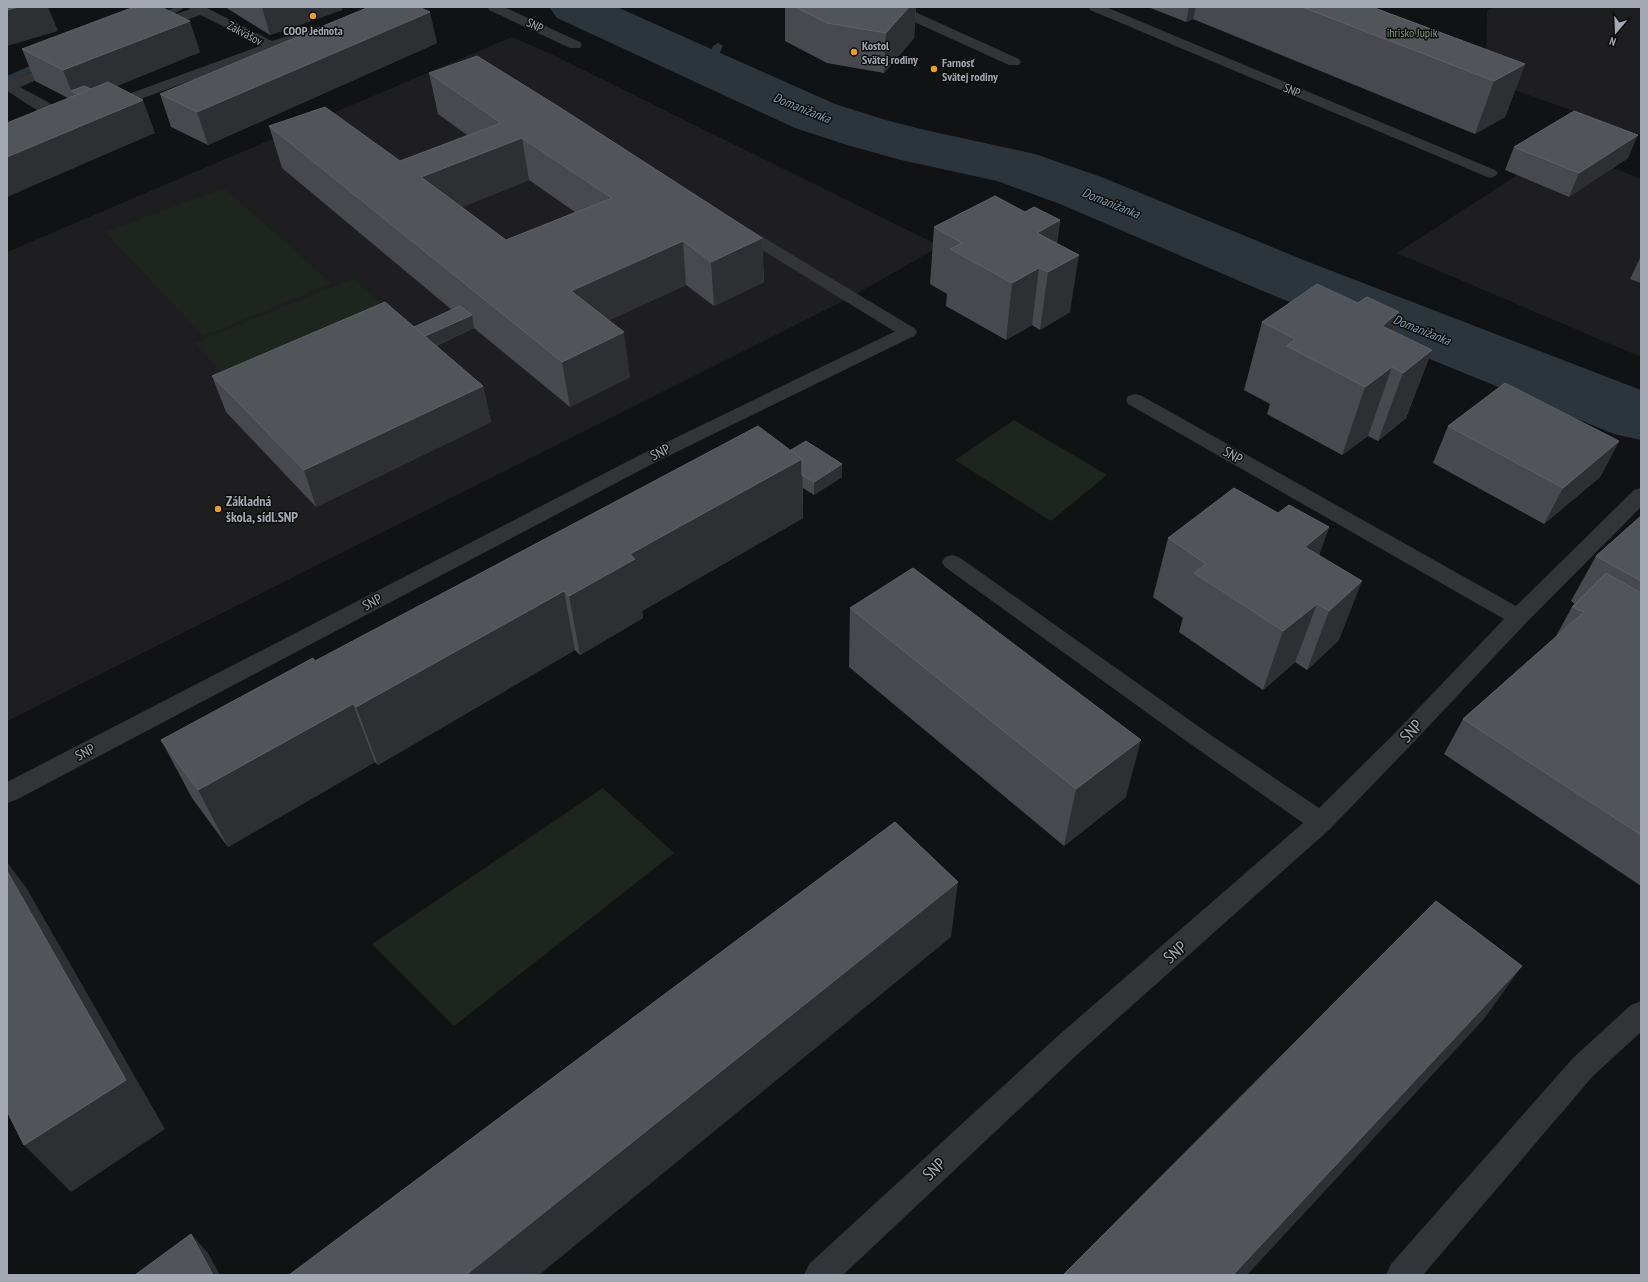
<svg xmlns="http://www.w3.org/2000/svg" width="1648" height="1282" font-family="'PT Sans Narrow',sans-serif">
<style>
.built{fill:#1e1e20}
.green{fill:#1e251e}
.lines{fill:none;stroke-linecap:round;stroke-linejoin:round}
.stream{fill:#2c353b;fill-rule:evenodd}
.river{fill:#2c353b;fill-rule:evenodd}
.service{fill:#333438;fill-rule:evenodd}
.pedestrian{fill:#333438;fill-rule:evenodd}
.minor{fill:#333438;fill-rule:evenodd}
.wall{fill:#47494e;fill-rule:evenodd}
.shaded-wall{fill:#2d2f32}
.building{fill:#515459;stroke:#5e6167;fill-rule:evenodd}
.poi-dot{fill:#e79d35;stroke:#0d0d0e;stroke-width:1.5}
.labels{text-anchor:middle;dominant-baseline:central;stroke-width:3;stroke-linejoin:round;paint-order:stroke}
.far-street-label{font-size:12px;fill:#a4a9b3;stroke:#0d0d0e}
.far-poi-label{font-size:12px;font-weight:bold;fill:#a4a9b3;stroke:#0d0d0e;text-anchor:start}
.far-park-label{font-size:12px;fill:#7c9d7b;stroke:#0d0d0e}
.far-water-label{font-size:13px;font-style:italic;fill:#7c9aad;stroke:#0d0d0e}
.street-label{font-size:14px;fill:#a4a9b3;stroke:#0d0d0e}
.poi-label{font-size:14px;font-weight:bold;fill:#a4a9b3;stroke:#0d0d0e;text-anchor:start}
.near-street-label{font-size:17px;fill:#a4a9b3;stroke:#0d0d0e}
</style>
<rect width="100%" height="100%" fill="#111213"/>
<g class="built">
<path d="M1495,7H1641V135L1486,80L1487,11Z"/>
<path d="M512,37L551,54L940,246L851,297L7,721V252Z"/>
<path d="M1613,168L1641,179V357L1397,253L1517,175L1569,197Z"/>
</g>
<g class="green">
<path d="M224,188L331,283L204,336L105,232Z"/>
<path d="M353,279L398,319L237,388L194,343Z"/>
<path d="M1014,420L1107,475L1051,521L955,460Z"/>
<path d="M603,788L674,853L454,1026L372,944Z"/>
</g>
<g class="lines">
<g class="stream">
<path d="M175,7H185L173,15L153,20L149,17L150,15L167,11Z"/>
<path d="M718,43L723,46L713,66L708,69L705,68L703,66L713,46Z"/>
<path d="M48,58L53,61L51,63L7,83V76Z"/>
</g>
<path class="river" d="M549,7H617L835,104L889,121L925,130L1035,154L1104,178L1306,261L1641,390V440L1614,434L1258,289L1060,204L997,181L901,160L847,145L795,128L557,18Z"/>
<g class="service">
<path d="M196,7H206L207,10L206,13L158,30H148L146,27L148,24Z"/>
<path d="M488,7H504L580,42L582,45L580,48H570L489,10Z"/>
<path d="M887,7H904L1019,59L1021,62L1019,65H1009L888,10Z"/>
<path d="M60,61L65,62L67,65L65,68L20,87C27,91 66,111 68,115L66,118C50,122 21,99 7,91V82Z"/>
<path d="M737,223L743,225L914,328L917,332L914,336L908,337L902,336L731,231L729,228L731,225Z"/>
<path d="M1135,394L1142,396L1516,606L1634,490L1641,488V507L1526,623L1409,747L1401,750L1393,747L1389,741L1393,735L1504,619L1128,404L1126,400L1128,396Z"/>
</g>
<g class="pedestrian">
<path d="M271,42L276,43L278,46L276,49L111,110L106,111L101,110L99,107L101,104Z"/>
<path d="M1641,1001V1032L1593,1076L1423,1275H1386L1391,1264L1573,1058L1631,1005Z"/>
</g>
<g class="minor">
<path d="M189,7H205L272,41L316,27L321,28L323,31L321,34L271,50L190,10Z"/>
<path d="M1089,7H1106L1495,170L1498,173L1495,176L1490,178L1485,176L1090,10Z"/>
<path d="M908,327L914,328L917,332L914,336L654,463L16,800L7,803V782L640,455L902,328Z"/>
<path d="M952,555L959,557L1205,731L1319,808L1393,735L1401,732L1409,735L1413,741L1409,747L1330,829L1080,1052L843,1275H804L809,1264L1060,1034L1303,823L1189,743L945,567L942,562L945,557Z"/>
</g>
</g>
<g class="wall">
<path d="M225,7H341L342,10L270,35Z"/>
<path d="M785,7H916L914,38L884,73L827,63L785,41Z"/>
<path d="M1148,7H1372L1525,64L1505,117L1475,134L1193,19L1186,22Z"/>
<path d="M437,43L208,145L171,127L160,94Z"/>
<path d="M22,49L200,52L116,86L155,133L68,98L35,81Z"/>
<path d="M429,73L762,238L764,282L714,306L686,285L609,320L630,377L570,407L474,328L436,346L483,386L491,422L316,507L226,412L212,376L414,327L452,310L282,168L269,126L400,161L467,135L438,114ZM529,180L575,212L506,240L462,207Z"/>
<path d="M1514,147L1628,158L1569,197L1505,170Z"/>
<path d="M1025,212L1060,220L1057,243L1070,312L1040,330L1032,325L1006,340L946,306L947,294L930,284L934,227Z"/>
<path d="M1641,256V283L1630,279Z"/>
<path d="M1262,322L1393,331L1432,350L1406,418L1378,441L1368,436L1342,455L1267,414L1270,404L1244,390Z"/>
<path d="M1448,426L1619,441L1600,477L1544,524L1433,463Z"/>
<path d="M791,450L842,477L814,495L803,488V518L642,611L643,618L580,655L575,650L378,765L375,762L228,847L192,798L161,740L315,661Z"/>
<path d="M1278,513L1329,527L1319,555L1339,640L1307,670L1295,662L1263,690L1179,632L1183,618L1153,597L1168,538Z"/>
<path d="M1641,516V886L1444,754L1463,719L1555,638L1572,607L1575,604L1571,601L1596,556Z"/>
<path d="M850,608L1126,797L1064,846L849,667Z"/>
</g>
<g class="shaded-wall">
<path d="M19,7H48L58,31L7,46V10Z"/>
<path d="M262,7H341L342,10L270,35Z"/>
<path d="M909,7H916L914,38L884,73L886,33Z"/>
<path d="M1189,7H1196L1193,19L1186,22Z"/>
<path d="M430,12L437,43L208,145L197,112Z"/>
<path d="M190,21L200,52L86,99L71,91L76,103L63,70Z"/>
<path d="M1525,64L1505,117L1475,134L1494,81Z"/>
<path d="M143,100L155,133L7,197V157Z"/>
<path d="M1638,135L1628,158L1569,197L1579,173Z"/>
<path d="M522,138L529,180L431,220L421,177Z"/>
<path d="M1060,220L1053,269L1079,255L1070,312L1040,330L1048,272L1039,268L1032,325L1006,340L1012,283L1037,233Z"/>
<path d="M762,238L764,282L714,306L711,262Z"/>
<path d="M683,241L686,285L578,335L571,291Z"/>
<path d="M1399,312L1376,379L1392,367L1368,436L1342,455L1365,387L1382,326Z"/>
<path d="M472,315L474,328L415,355L411,343Z"/>
<path d="M624,332L630,377L570,407L562,362Z"/>
<path d="M1432,350L1406,418L1378,441L1403,373Z"/>
<path d="M483,386L491,422L316,507L304,470Z"/>
<path d="M1619,441L1600,477L1544,524L1563,488Z"/>
<path d="M802,459L803,518L642,611L643,618L580,655L569,596L630,554Z"/>
<path d="M842,464V477L814,495V482Z"/>
<path d="M1329,527L1308,586L1305,547Z"/>
<path d="M1362,581L1339,640L1307,670L1329,611Z"/>
<path d="M564,591L575,650L378,765L356,707Z"/>
<path d="M1317,604L1295,662L1263,690L1283,631Z"/>
<path d="M353,704L375,762L228,847L198,790Z"/>
<path d="M1141,740L1126,797L1064,846L1076,789Z"/>
<path d="M7,862L27,889L165,1129L71,1192L24,1145L7,871Z"/>
<path d="M958,882L951,937L539,1275H466Z"/>
<path d="M1522,966L1484,1019L1247,1275H1233Z"/>
<path d="M191,1234L208,1253L220,1275H213Z"/>
</g>
<g class="building">
<path d="M7,7H19L7,10Z"/>
<path d="M134,7H161L190,21L63,70L22,49Z"/>
<path d="M369,7H419L430,12L197,112L160,94Z"/>
<path d="M795,7H909L886,33L827,23Z"/>
<path d="M1302,7H1372L1525,64L1494,81Z"/>
<path d="M477,56L556,105L762,238L711,262L683,241L571,291L624,332L562,362L269,126L325,107L400,161L501,123L429,73ZM522,138L612,198L506,240L421,177Z"/>
<path d="M108,82L143,100L7,157V123Z"/>
<path d="M84,86L91,89L78,94L71,91Z"/>
<path d="M1574,111L1638,135L1579,173L1514,147Z"/>
<path d="M995,196L1025,212L1034,207L1060,220L1037,233L1079,255L1048,272L1039,268L1012,283L950,249L962,243L934,227Z"/>
<path d="M1317,284L1358,303L1367,297L1399,312L1382,326L1432,350L1403,373L1392,367L1365,387L1287,346L1295,339L1262,322Z"/>
<path d="M385,302L483,386L304,470L212,376Z"/>
<path d="M460,306L472,315L425,336L414,327Z"/>
<path d="M1505,383L1619,441L1563,488L1448,426Z"/>
<path d="M758,426L802,459L630,554L635,559L569,596L564,591L356,707L353,704L198,790L161,740L313,658L315,661Z"/>
<path d="M806,441L842,464L814,482L802,475V459L791,450Z"/>
<path d="M1234,488L1278,513L1289,505L1329,527L1305,547L1362,581L1329,611L1317,604L1283,631L1194,573L1206,564L1168,538Z"/>
<path d="M1641,516V581L1596,556Z"/>
<path d="M913,568L1141,740L1076,789L850,608Z"/>
<path d="M1606,573L1641,593V835L1463,719L1584,612L1572,607Z"/>
<path d="M895,822L958,882L466,1275H289Z"/>
<path d="M7,871L126,1080L24,1145L7,1111Z"/>
<path d="M1436,901L1522,966L1233,1275H1063Z"/>
<path d="M191,1234L213,1275H135Z"/>
</g>
<g class="poi-dot">
<circle cx="313" cy="16" r="4"/>
<circle cx="854" cy="52" r="4"/>
<circle cx="934" cy="69" r="4"/>
<circle cx="218" cy="509" r="4"/>
</g>
<g class="labels">
<g class="far-street-label">
<text transform="translate(535 25) rotate(26)">SNP</text>
<text transform="translate(245 33) rotate(28)">Zakvášov</text>
<text transform="translate(1292 90) rotate(23)">SNP</text>
</g>
<g class="far-poi-label">
<text x="313" y="30" text-anchor="middle">COOP Jednota</text>
<text x="862" y="45">Kostol<tspan x="862" dy="14">Svätej rodiny</tspan></text>
<text x="942" y="62">Farnosť<tspan x="942" dy="14">Svätej rodiny</tspan></text>
</g>
<g class="far-park-label">
<text x="1412" y="32">ihrisko Jupík</text>
</g>
<g class="far-water-label">
<text transform="translate(802 108) rotate(22)">Domanižanka</text>
<text transform="translate(1111 203) rotate(22)">Domanižanka</text>
<text transform="translate(1422 330) rotate(22)">Domanižanka</text>
</g>
<g class="street-label">
<text transform="translate(660 452) rotate(-26)">SNP</text>
<text transform="translate(1233 455) rotate(30)">SNP</text>
<text transform="translate(372 602) rotate(-27)">SNP</text>
<text transform="translate(85 752) rotate(-28)">SNP</text>
</g>
<g class="poi-label">
<text x="226" y="501">Základná<tspan x="226" dy="16">škola, sídl.SNP</tspan></text>
</g>
<g class="near-street-label">
<text transform="translate(1411 731) rotate(-46)">SNP</text>
<text transform="translate(1175 952) rotate(-41)">SNP</text>
<text transform="translate(934 1169) rotate(-43)">SNP</text>
</g>
</g>
<rect width="1648" height="1282" fill="none" stroke="#a4a9b3" stroke-width="16"/>
<g transform="translate(1616 32) rotate(199)" stroke="#0d0d0e" stroke-width="3" paint-order="stroke">
<path d="M0-3L7 15L0 10L-7 15Z" fill="#a4a9b3"/>
<text y="-6" font-size="11" font-weight="bold" text-anchor="middle" fill="#a4a9b3">N</text>
</g>
</svg>
